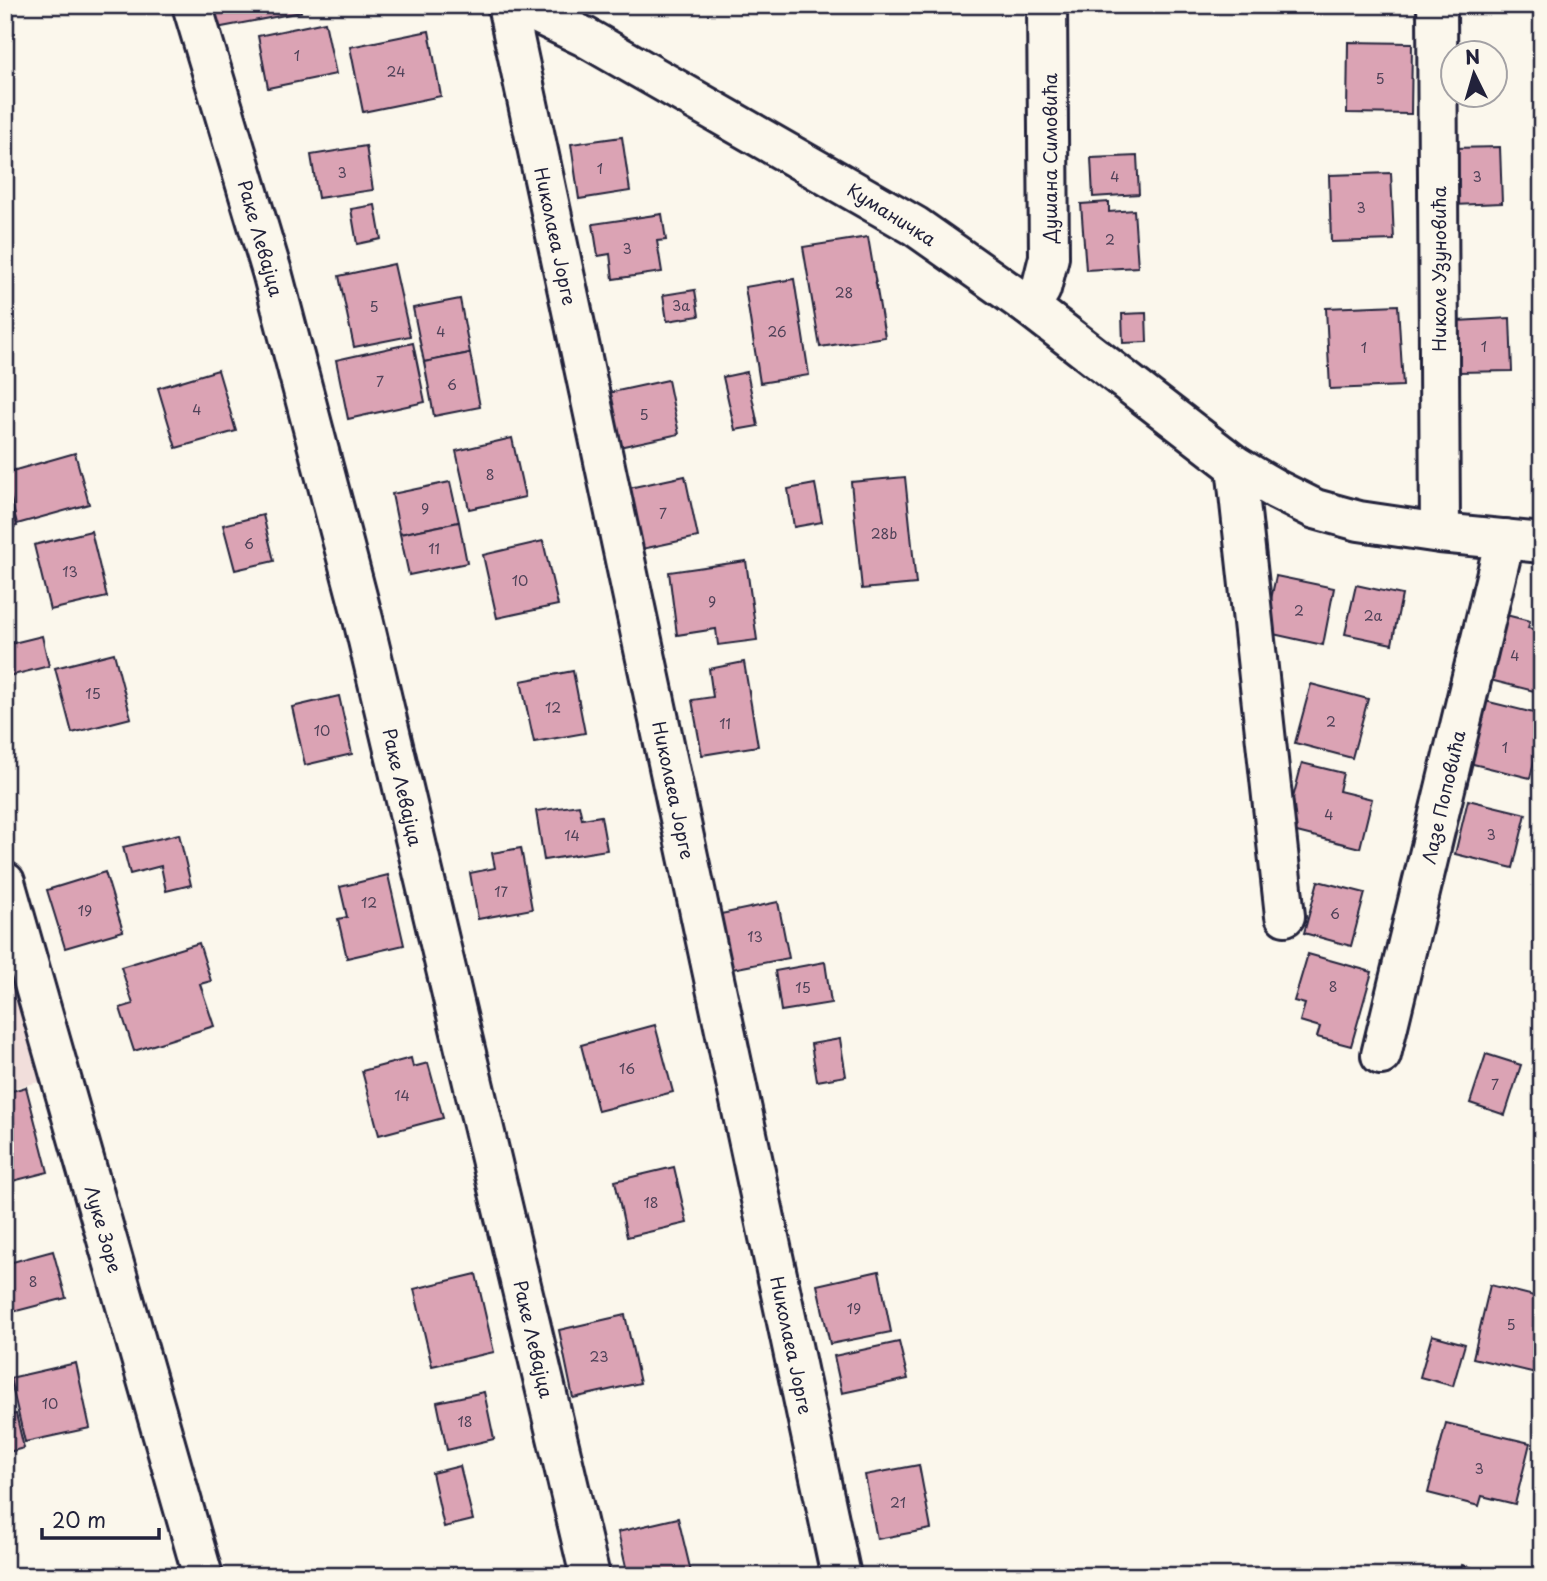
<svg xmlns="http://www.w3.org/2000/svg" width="1547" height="1581" font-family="'Playpen Sans',sans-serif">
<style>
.built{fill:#f1dedb}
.building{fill:#dba3b4;stroke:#22223b;stroke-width:2}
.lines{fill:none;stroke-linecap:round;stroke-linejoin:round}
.minor-casing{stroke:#22223b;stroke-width:44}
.minor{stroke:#fbf7ec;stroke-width:38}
.labels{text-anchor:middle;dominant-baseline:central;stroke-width:6;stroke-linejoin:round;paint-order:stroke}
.number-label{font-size:14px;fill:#504259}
.street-label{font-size:18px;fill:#22223b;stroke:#fbf7ec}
</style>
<rect width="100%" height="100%" fill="#fbf7ec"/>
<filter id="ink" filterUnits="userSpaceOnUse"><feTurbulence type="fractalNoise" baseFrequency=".0143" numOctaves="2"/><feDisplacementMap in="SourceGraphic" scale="14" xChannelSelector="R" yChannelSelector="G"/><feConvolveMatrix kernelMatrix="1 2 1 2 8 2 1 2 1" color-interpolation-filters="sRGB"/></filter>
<g filter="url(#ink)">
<path class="built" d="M5,926L48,1080L5,1090Z"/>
<g class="building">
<path d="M206,5H299L301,12L211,29Z"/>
<path d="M325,22L336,74L268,88L258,36Z"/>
<path d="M429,31L441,96L363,112L350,47Z"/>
<path d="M1348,42L1412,43L1411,114L1347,113Z"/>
<path d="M622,137L630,191L579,199L571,144Z"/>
<path d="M366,146L373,190L318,198L311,155Z"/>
<path d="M1500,147L1502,203L1453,205L1451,148Z"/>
<path d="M1137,156L1139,194L1093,197L1091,158Z"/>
<path d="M1391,173L1394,240L1331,242L1329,175Z"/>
<path d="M1109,202V212L1134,210L1138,267L1086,270L1081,204Z"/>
<path d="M375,205L381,239L357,244L351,209Z"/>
<path d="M662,214L666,240L657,241L662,272L613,279L610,254L598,256L593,224Z"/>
<path d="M868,237L885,337L820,347L803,247Z"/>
<path d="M394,264L410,336L354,347L339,276Z"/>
<path d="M794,279L809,375L760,383L745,287Z"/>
<path d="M695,290L699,316L667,321L663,295Z"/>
<path d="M460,299L470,353L424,362L413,308Z"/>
<path d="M1398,305L1403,386L1330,389L1326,308Z"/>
<path d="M1146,313L1147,342L1123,343L1122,314Z"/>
<path d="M1510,318L1512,371L1458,372L1457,321Z"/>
<path d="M413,343L425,402L348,419L336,360Z"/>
<path d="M470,353L480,407L434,416L424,362Z"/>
<path d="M218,370L236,431L176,448L158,388Z"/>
<path d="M747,372L758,426L735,430L723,377Z"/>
<path d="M668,380L679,434L619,447L608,393Z"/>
<path d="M512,438L525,497L469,509L456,451Z"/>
<path d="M75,453L89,504L17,524L5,473Z"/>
<path d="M685,476L698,537L642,549L629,488Z"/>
<path d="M905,477L916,584L862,589L851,482Z"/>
<path d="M5,482L17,526L5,529Z"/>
<path d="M450,482L459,522L400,534L392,494Z"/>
<path d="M815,484L822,522L794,527L788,489Z"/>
<path d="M263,515L274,561L235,570L223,525Z"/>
<path d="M459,522L467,563L409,575L400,534Z"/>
<path d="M91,531L107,597L50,610L34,545Z"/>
<path d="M543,541L558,605L497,618L483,555Z"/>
<path d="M746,561L757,640L718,645L716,629L677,635L669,572Z"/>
<path d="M1276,576L1334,588L1323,645L1264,632Z"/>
<path d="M1356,585L1402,595L1392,644L1345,634Z"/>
<path d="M1498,613L1530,621L1528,628L1542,631V693L1482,678Z"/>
<path d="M42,636L49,666L5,677V645Z"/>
<path d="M114,653L131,718L72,733L55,668Z"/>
<path d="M744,662L758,746L702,755L692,700L713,697L709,669Z"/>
<path d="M573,671L585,733L534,742L521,681Z"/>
<path d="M1311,684L1368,699L1352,758L1295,743Z"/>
<path d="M339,696L352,754L305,765L292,707Z"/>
<path d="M1485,701L1542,715V730L1530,778L1469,763Z"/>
<path d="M1302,763L1343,773L1339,791L1372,799L1360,848L1285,829Z"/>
<path d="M1468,800L1526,814L1513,868L1455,854Z"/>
<path d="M579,805L582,819L601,816L607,850L544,860L536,811Z"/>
<path d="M179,834L191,885L166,891L161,866L130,874L123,847Z"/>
<path d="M521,848L532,909L478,919L470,873L495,868L492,853Z"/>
<path d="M105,872L123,931L65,948L47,890Z"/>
<path d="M388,875L404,945L347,958L338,919L347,917L340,887Z"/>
<path d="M1318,881L1365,893L1351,946L1304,933Z"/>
<path d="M778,902L789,958L732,969L721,914Z"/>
<path d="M199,943L211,981L200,984L214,1026L134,1051L120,1008L133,1004L121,967Z"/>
<path d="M1308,954L1372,972L1351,1046L1317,1037L1320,1027L1300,1021L1305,1004L1294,1001Z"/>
<path d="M825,962L831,1003L781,1011L775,971Z"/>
<path d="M655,1025L673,1092L598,1111L581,1045Z"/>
<path d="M840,1039L846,1076L817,1081L811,1044Z"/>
<path d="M1486,1054L1521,1065L1505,1115L1470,1103Z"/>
<path d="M411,1058L413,1067L428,1063L443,1118L379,1135L362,1071Z"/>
<path d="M26,1087L48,1172L5,1183V1093Z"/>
<path d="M674,1167L687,1223L627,1237L615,1181Z"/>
<path d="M53,1251L66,1298L5,1314V1264Z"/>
<path d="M879,1271L891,1332L830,1344L817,1285Z"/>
<path d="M476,1274L494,1352L432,1366L414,1289Z"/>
<path d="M1490,1285L1542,1298V1350L1536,1373L1473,1358Z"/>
<path d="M625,1315L640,1383L573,1398L559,1330Z"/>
<path d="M1432,1335L1465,1344L1453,1386L1420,1377Z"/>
<path d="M899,1342L908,1379L842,1393L834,1356Z"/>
<path d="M76,1363L90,1428L25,1442L10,1378Z"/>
<path d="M484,1392L494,1439L447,1450L437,1402Z"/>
<path d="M16,1414L24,1448L5,1453V1416Z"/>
<path d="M1446,1423L1530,1443L1515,1504L1482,1496L1479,1506L1428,1493Z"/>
<path d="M919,1465L931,1529L877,1539L865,1475Z"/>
<path d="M460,1466L473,1520L444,1527L432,1473Z"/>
<path d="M678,1518L692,1576H628L618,1532Z"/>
<path d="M1462,1565L1503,1576H1460Z"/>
</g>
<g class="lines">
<g class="minor-casing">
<g id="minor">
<path d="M192,5L272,272L363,619L590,1576"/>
<path d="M507,5L841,1576"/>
<path d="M519,5L585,37L915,226L1030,307L1236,466L1277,490L1315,509L1359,521L1440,533L1542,543"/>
<path d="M1437,5L1440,533"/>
<path d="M1030,307L1041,289L1049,257L1047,5"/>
<path d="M1236,466L1285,916"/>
<path d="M5,882L203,1576"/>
<path d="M1381,1055L1505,539"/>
</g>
</g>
<use href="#minor" class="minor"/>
</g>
</g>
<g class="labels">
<g class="number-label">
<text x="297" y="55">1</text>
<text x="396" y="71">24</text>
<text x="1380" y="78">5</text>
<text x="600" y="168">1</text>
<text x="342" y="172">3</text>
<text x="1115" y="176">4</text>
<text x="1477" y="176">3</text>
<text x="1361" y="207">3</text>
<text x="1110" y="239">2</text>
<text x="627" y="248">3</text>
<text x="844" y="292">28</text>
<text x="681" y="305">3a</text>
<text x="374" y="306">5</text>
<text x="441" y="331">4</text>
<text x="777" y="331">26</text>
<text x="1484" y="346">1</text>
<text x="1364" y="347">1</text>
<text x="380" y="381">7</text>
<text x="452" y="384">6</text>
<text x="197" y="409">4</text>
<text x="644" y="414">5</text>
<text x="490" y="474">8</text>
<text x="425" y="508">9</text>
<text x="663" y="513">7</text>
<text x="884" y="533">28b</text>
<text x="249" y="543">6</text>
<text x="434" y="548">11</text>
<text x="70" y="571">13</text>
<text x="520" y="580">10</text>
<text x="712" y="601">9</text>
<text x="1299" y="610">2</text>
<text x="1373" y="615">2a</text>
<text x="1515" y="655">4</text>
<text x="93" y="693">15</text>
<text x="553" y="707">12</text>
<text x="1331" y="721">2</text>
<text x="725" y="723">11</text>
<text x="322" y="730">10</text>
<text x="1505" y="747">1</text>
<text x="1329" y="814">4</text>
<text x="1491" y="834">3</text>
<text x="572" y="835">14</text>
<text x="501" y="891">17</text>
<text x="369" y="902">12</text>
<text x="85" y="910">19</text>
<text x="1335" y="913">6</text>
<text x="755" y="936">13</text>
<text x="1333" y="986">8</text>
<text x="803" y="987">15</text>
<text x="627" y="1068">16</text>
<text x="1495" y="1084">7</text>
<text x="402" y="1095">14</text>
<text x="651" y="1202">18</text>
<text x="33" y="1281">8</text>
<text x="854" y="1308">19</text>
<text x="1511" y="1324">5</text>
<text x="599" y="1356">23</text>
<text x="50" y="1403">10</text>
<text x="465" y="1421">18</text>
<text x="1479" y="1468">3</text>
<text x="898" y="1502">21</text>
</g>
<g class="street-label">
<text transform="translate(1049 158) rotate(-90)">Душана Симовића</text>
<text transform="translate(892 214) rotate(32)">Куманичка</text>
<text transform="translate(556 236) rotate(78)">Николаеа Јорге</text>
<text transform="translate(261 238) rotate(74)">Раке Левајца</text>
<text transform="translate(1438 269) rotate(-90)">Николе Узуновића</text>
<text transform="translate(403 787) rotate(77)">Раке Левајца</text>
<text transform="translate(674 790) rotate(78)">Николаеа Јорге</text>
<text transform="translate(1443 797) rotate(-77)">Лазе Поповића</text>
<text transform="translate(104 1229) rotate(74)">Луке Зоре</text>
<text transform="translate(534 1339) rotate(77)">Раке Левајца</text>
<text transform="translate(792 1345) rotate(78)">Николаеа Јорге</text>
</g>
</g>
<rect width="1547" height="1581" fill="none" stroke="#fbf7ec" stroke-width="28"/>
<rect x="14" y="14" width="1519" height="1553" fill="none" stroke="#22223b" stroke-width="2.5" filter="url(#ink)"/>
<g transform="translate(1474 74) rotate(355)"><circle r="33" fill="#fbf7ec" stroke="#a4a2a5" stroke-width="2"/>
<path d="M0-5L12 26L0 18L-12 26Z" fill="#22223b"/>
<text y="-10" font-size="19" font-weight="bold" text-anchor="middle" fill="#22223b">N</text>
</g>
<path d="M42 1528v10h117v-10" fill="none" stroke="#22223b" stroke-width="3.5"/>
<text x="52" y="1528" font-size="21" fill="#22223b" stroke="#fbf7ec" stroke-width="5" paint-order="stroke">20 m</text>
</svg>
